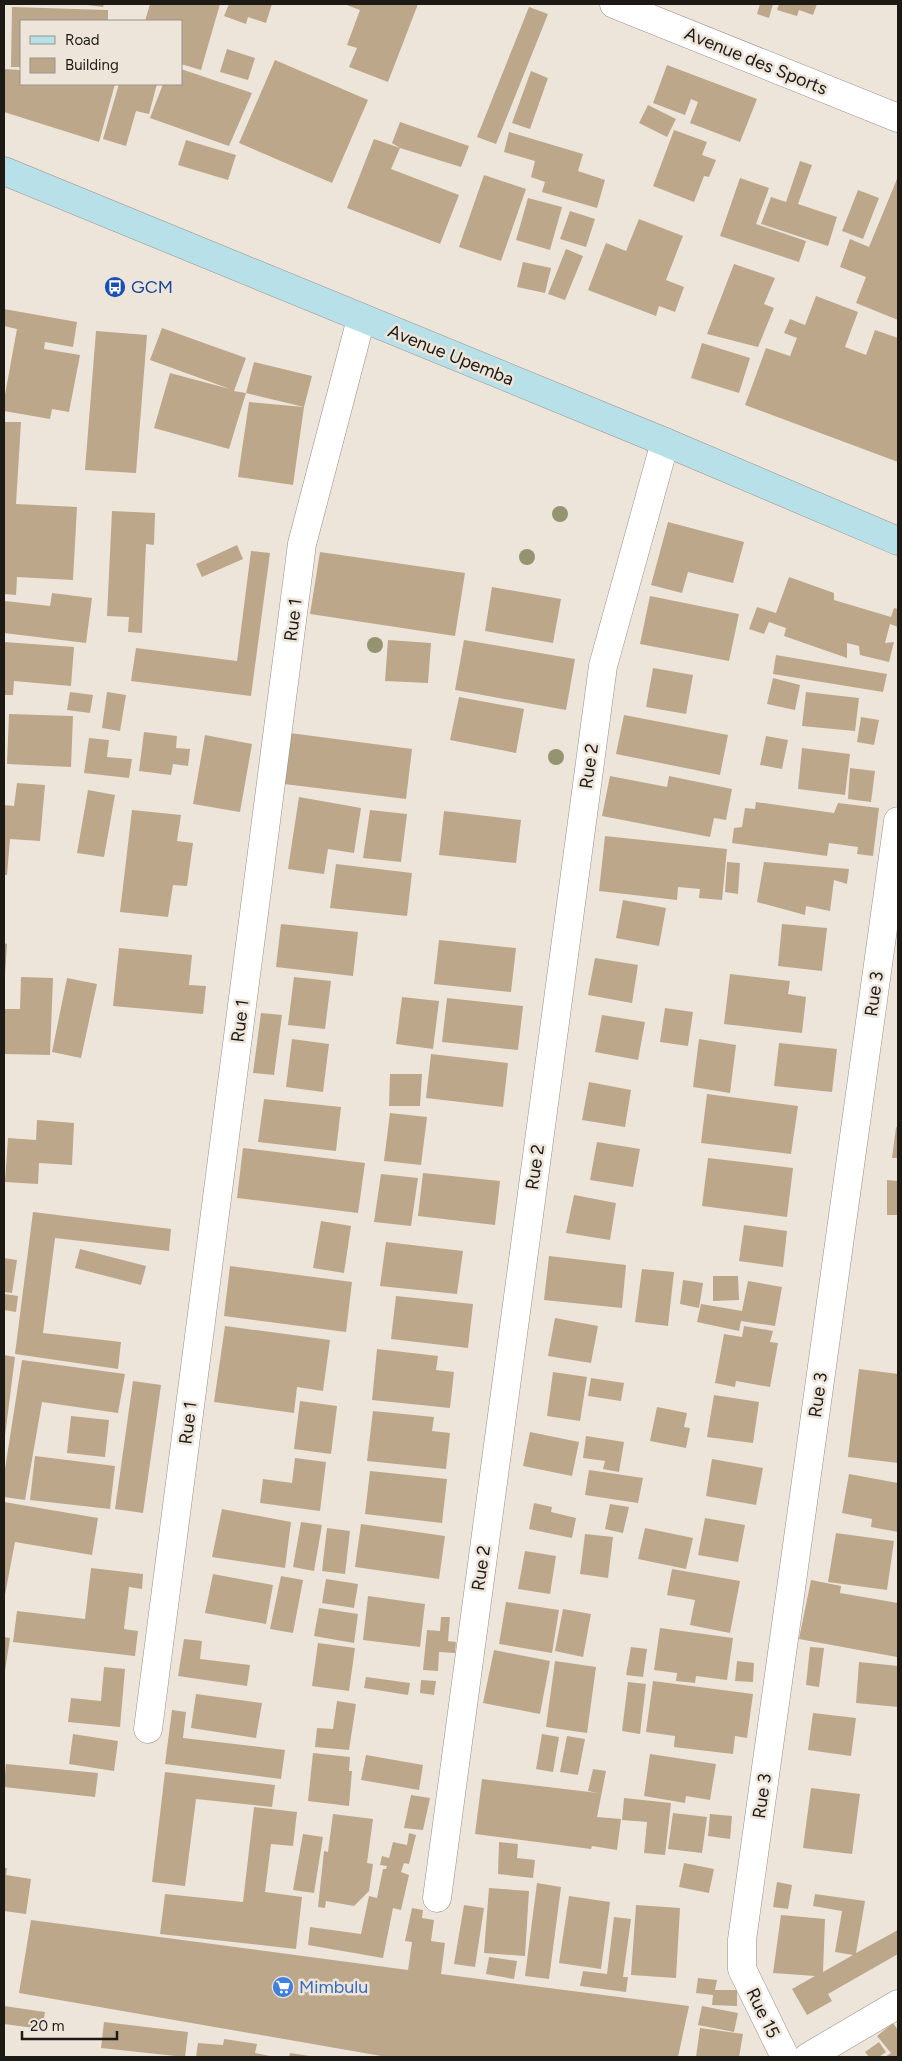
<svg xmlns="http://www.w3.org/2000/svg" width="902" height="2061" font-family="Figtree,sans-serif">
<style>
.building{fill:#bca78a}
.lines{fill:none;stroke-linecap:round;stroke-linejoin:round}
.street-casing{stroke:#978f85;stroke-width:29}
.secondary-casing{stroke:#978f85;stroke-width:29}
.street{stroke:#fff;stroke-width:28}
.secondary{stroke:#b8e0e9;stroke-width:28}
.tree{fill:#959470}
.labels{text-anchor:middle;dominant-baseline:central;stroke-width:5;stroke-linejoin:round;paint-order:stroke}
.street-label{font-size:18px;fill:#1d1a16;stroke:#eee5da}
.transit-label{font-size:18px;fill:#164399;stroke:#eee5da;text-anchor:start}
.shop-label{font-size:18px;fill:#366cbe;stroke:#eee5da;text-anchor:start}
</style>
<rect width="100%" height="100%" fill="#eee5da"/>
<g class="building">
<path d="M80,4H104L103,7Z"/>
<path d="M150,4H220L201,70L181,64V21H145Z"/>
<path d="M229,4H272L266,23L248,17L246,24L224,16Z"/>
<path d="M344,4H418L388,82L349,67L357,48L347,45L360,10Z"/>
<path d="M760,4H773L769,18L757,14Z"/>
<path d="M779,4H817L813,15L799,10L797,16L777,10Z"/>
<path d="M12,7L108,10V21H21V67H11Z"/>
<path d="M529,7L548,14L496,144L477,137Z"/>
<path d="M227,49L255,58L248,80L220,72Z"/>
<path d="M275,60L368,100L332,183L239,143Z"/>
<path d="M667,65L757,99L740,142L690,123L698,102L691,99L685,115L653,103Z"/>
<path d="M4,69L21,70V84H115L99,142L4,112Z"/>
<path d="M181,69L252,93L229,146L150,118L163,84H181Z"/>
<path d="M531,71L548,78L530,129L512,123Z"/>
<path d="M119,84H157L149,114L136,111L126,146L103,139Z"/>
<path d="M648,105L676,119L667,137L639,123Z"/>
<path d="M400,122L469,146L461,167L400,148L392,143Z"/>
<path d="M674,130L707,142L702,155L716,160L709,177L704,176L694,202L653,186Z"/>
<path d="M509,132L583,154L578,171L605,180L597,208L542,192L545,182L531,177L535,161L504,152Z"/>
<path d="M374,139L400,148L391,169L459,195L440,244L347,208Z"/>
<path d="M186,140L236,155L228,180L178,165Z"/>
<path d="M800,161L812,165L798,204L837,217L828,246L761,224L771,197L786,202Z"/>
<path d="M484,175L526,189L501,261L459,247Z"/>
<path d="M740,178L769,188L756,224L806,241L799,262L720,236Z"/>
<path d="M897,179H898V320L856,303L866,277L840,267L850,239L869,247Z"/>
<path d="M858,190L879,198L863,239L842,231Z"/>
<path d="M528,198L562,207L550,250L516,240Z"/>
<path d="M570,211L595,219L586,247L560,239Z"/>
<path d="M639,219L683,236L666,280L684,287L675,312L659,306L656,316L588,290L606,243L626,251Z"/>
<path d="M566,249L583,256L565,300L548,294Z"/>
<path d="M523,262L551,268L545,293L517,287Z"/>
<path d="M734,264L775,278L764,304L774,308L758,347L707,334Z"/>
<path d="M816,296L858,312L845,347L866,355L875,330L898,338V462L745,405L766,348L790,356L797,338L784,333L790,319L805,325Z"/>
<path d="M4,309L77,322L73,347L45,342L44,349L80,355L69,412L52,409L50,419L4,411V400L17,329L4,326Z"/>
<path d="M162,328L246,358L234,391L246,393L229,449L154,428L170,373L230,389L150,360Z"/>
<path d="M96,331L147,335L136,473L85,470Z"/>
<path d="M702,343L750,358L739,393L691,378Z"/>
<path d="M254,362L312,376L304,407L246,393Z"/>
<path d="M249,402L304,407L293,485L238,477Z"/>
<path d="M4,422H21L16,504L77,507L73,580L17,577L16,595L4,594Z"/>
<path d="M112,511L155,513L154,545L146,544L142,633L128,632L129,617L107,616Z"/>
<path d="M668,522L744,542L733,583L688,572L682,593L651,585Z"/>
<path d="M237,545L243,559L202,577L196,564Z"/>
<path d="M251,551L270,553L251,696L131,681L136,648L237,661Z"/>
<path d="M320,552L465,573L455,636L310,614Z"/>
<path d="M789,577L834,593V600L891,617L894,608L898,609V627L890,624L885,643L894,642L889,662L860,655L859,646L847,643V658L784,636L786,628L769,622L764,634L749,629L757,607L776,613Z"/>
<path d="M492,587L561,599L553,643L485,631Z"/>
<path d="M52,593L92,598L86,643L4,633L5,601L50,606Z"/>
<path d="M650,596L739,614L729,661L640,644Z"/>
<path d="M388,640L431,643L428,683L385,681Z"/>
<path d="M464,640L575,659L566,710L455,690Z"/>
<path d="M4,642L74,647L71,686L14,681L13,695H4Z"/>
<path d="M776,655L887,674L883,692L773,674Z"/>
<path d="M653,668L693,675L686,714L646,707Z"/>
<path d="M773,678L800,685L795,710L767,704Z"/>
<path d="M70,692L93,695L90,713L67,710Z"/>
<path d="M107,692L126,695L120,731L102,728Z"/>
<path d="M806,692L859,698L855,731L802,726Z"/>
<path d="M459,697L524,709L516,753L450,740Z"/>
<path d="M9,714L73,716L71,767L7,764Z"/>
<path d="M624,715L728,735L720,775L616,754Z"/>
<path d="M861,717L879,720L874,745L857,742Z"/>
<path d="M144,732L177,736L176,748L190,749L188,766L173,764L171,775L139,771Z"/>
<path d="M290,733L412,749L406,799L284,784Z"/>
<path d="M205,735L252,744L240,812L193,804Z"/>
<path d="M766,736L788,740L782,769L760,765Z"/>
<path d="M89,738L109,740L107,757L132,759L129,778L84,773Z"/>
<path d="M802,748L850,754L845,795L798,789Z"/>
<path d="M850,768L875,771L871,802L848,799Z"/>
<path d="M610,776L667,787L669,776L732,789L726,820L714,818L710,837L602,816Z"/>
<path d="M17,783L45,785L40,841L10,839L7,875H4V805L14,806Z"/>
<path d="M88,790L115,795L104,857L77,853Z"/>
<path d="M299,797L361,808L354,853L328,849L324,874L288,869Z"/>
<path d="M756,802L834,813L838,803L879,808L873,856L857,854L858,847L829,843L827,856L732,843L734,828L742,827L745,808L755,809Z"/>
<path d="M132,810L181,815L177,841L193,843L187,886L173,885L168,917L120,912Z"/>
<path d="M370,810L407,814L401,862L363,858Z"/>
<path d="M444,811L521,820L516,863L439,855Z"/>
<path d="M605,836L727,849L722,900L699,898L700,889L678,887L677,900L599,891Z"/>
<path d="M727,862L740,863L738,894L725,892Z"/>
<path d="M764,862L849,869L847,884L834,880L830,911L806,906L805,915L757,902Z"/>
<path d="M336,864L412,873L407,916L330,908Z"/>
<path d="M623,900L666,908L659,946L616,938Z"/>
<path d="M281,924L358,932L353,976L276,967Z"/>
<path d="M782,924L827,928L822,971L778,966Z"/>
<path d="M439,940L516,948L511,992L434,984Z"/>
<path d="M4,943L7,944L5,974H4Z"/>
<path d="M119,948L192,955L189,985L206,986L203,1014L113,1006Z"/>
<path d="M595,958L638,965L632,1003L588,995Z"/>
<path d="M730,974L790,981L788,994L806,997L802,1033L724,1024Z"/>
<path d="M21,977L53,978L50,1055L4,1054V1009H20Z"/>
<path d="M294,977L331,981L325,1029L288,1025Z"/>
<path d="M67,978L97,984L81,1058L52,1052Z"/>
<path d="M402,997L439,1001L433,1049L396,1044Z"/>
<path d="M447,998L523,1006L518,1050L442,1042Z"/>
<path d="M665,1008L693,1012L688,1046L660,1042Z"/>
<path d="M261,1013L282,1015L274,1075L253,1073Z"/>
<path d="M602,1015L645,1022L638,1060L595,1052Z"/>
<path d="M292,1039L329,1044L323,1092L286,1087Z"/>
<path d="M699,1039L736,1045L730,1093L693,1087Z"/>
<path d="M779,1043L837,1049L832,1092L774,1086Z"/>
<path d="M431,1054L508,1063L503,1107L426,1098Z"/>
<path d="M390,1074H422L420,1106H389Z"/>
<path d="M589,1082L631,1090L625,1127L582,1120Z"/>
<path d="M707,1094L798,1106L791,1154L701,1143Z"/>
<path d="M264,1099L341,1107L336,1151L258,1142Z"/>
<path d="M390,1113L427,1117L421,1165L384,1161Z"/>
<path d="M37,1120L74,1123L72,1165L39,1163L38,1184L5,1182L8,1138L36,1140Z"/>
<path d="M896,1127L898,1128V1158H892Z"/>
<path d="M597,1142L640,1149L633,1187L590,1180Z"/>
<path d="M243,1148L365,1163L358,1213L237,1198Z"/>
<path d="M708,1158L793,1168L787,1217L702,1206Z"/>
<path d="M423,1173L500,1181L495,1225L418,1216Z"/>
<path d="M381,1174L418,1178L411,1226L374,1222Z"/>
<path d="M887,1180L898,1181V1215H887Z"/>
<path d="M574,1195L616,1203L610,1240L566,1233Z"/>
<path d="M33,1212L171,1229L169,1251L55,1238L43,1333L121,1342L118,1369L15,1354Z"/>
<path d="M321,1221L351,1226L344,1273L313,1268Z"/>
<path d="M744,1225L787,1231L783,1267L739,1261Z"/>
<path d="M386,1242L463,1251L457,1294L380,1286Z"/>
<path d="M80,1249L146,1266L141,1285L75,1268Z"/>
<path d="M549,1256L626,1265L622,1308L544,1300Z"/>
<path d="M4,1258L17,1260L12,1293L4,1292Z"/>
<path d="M230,1266L352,1282L346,1332L224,1316Z"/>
<path d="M642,1269L674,1272L668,1326L635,1322Z"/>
<path d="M713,1276H738L739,1300L713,1301Z"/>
<path d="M683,1280L703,1283L699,1308L680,1304Z"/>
<path d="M748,1281L782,1287L775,1326L741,1321L739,1331L697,1322L701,1304L742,1311Z"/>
<path d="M4,1294L18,1296L16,1312L4,1310Z"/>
<path d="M396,1296L473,1304L468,1348L391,1339Z"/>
<path d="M555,1318L598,1326L591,1363L548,1356Z"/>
<path d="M225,1326L330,1340L323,1391L297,1387L294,1413L214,1402Z"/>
<path d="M744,1326L773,1331L770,1342L778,1343L770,1387L736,1381L735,1387L715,1383L724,1334L742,1337Z"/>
<path d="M377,1349L438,1356L436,1370L454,1372L450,1408L372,1400Z"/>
<path d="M4,1355L15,1357L5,1436H4Z"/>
<path d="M22,1360L125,1374L118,1413L42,1402L25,1500L4,1497V1475Z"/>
<path d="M859,1369L898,1374V1463L848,1457Z"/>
<path d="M553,1372L587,1377L580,1421L547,1416Z"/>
<path d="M591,1378L624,1383L621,1401L588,1396Z"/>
<path d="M133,1381L161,1385L143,1513L115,1509Z"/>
<path d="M714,1395L759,1402L753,1443L707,1437Z"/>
<path d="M300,1401L337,1406L331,1454L294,1449Z"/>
<path d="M657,1407L687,1413L684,1427L690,1428L686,1448L650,1441Z"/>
<path d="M373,1411L434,1417L432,1431L450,1433L446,1469L367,1461Z"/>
<path d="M71,1416L109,1420L105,1457L67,1453Z"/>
<path d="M530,1432L579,1442L572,1476L523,1466Z"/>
<path d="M586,1436L624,1442L619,1472L603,1469L605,1461L583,1458Z"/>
<path d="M35,1456L115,1466L110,1509L30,1500Z"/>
<path d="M295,1458L326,1462L320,1511L260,1503L263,1479L292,1483Z"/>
<path d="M712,1459L763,1468L756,1505L706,1496Z"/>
<path d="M589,1470L643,1478L638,1503L585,1495Z"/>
<path d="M370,1471L447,1479L442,1523L365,1514Z"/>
<path d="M849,1474L898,1483V1532L871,1527L872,1519L842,1513Z"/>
<path d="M4,1502L98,1518L92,1555L15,1542L4,1600Z"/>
<path d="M534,1503L552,1507L551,1512L576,1518L572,1538L529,1529Z"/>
<path d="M610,1504L629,1507L623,1533L605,1529Z"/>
<path d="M222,1509L291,1522L285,1568L212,1557Z"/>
<path d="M705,1518L745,1525L738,1562L698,1555Z"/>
<path d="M301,1522L322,1525L314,1571L293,1567Z"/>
<path d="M361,1524L445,1536L439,1579L355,1567Z"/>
<path d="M327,1528L350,1531L345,1574L322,1571Z"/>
<path d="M645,1528L693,1538L686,1569L638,1559Z"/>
<path d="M836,1533L894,1541L887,1590L828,1582Z"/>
<path d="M585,1534L613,1537L608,1578L580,1574Z"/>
<path d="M525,1551L556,1556L550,1594L518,1589Z"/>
<path d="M91,1568L143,1574L142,1589L129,1587L124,1629L138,1631L135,1656L13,1642L17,1611L85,1619Z"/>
<path d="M672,1569L740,1581L730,1633L690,1625L695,1600L667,1595Z"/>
<path d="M213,1574L273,1585L266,1624L205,1613Z"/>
<path d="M281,1576L303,1580L293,1633L270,1629Z"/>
<path d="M326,1579L358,1584L354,1608L322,1603Z"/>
<path d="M811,1580L841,1586L840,1593L898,1603L897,1657L799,1639Z"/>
<path d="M368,1596L425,1604L420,1647L363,1640Z"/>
<path d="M506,1602L559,1610L552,1653L499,1644Z"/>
<path d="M319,1608L358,1614L354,1643L314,1636Z"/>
<path d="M563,1609L591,1614L583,1657L555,1651Z"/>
<path d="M441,1617H450L448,1641L456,1642L455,1653L439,1652L438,1671L423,1670L427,1630L440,1631Z"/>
<path d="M660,1628L733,1638L727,1680L696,1676L695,1683L676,1681L677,1673L654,1670Z"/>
<path d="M4,1637L10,1638L5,1671H4Z"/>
<path d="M184,1639L202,1641L200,1659L250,1665L247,1686L178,1676Z"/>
<path d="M318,1643L355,1648L349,1691L312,1686Z"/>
<path d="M631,1647L647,1649L643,1677L626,1675Z"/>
<path d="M810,1647L824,1648L819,1687L806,1685Z"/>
<path d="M494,1650L550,1661L540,1714L483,1703Z"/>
<path d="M555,1661L596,1667L587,1733L546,1727Z"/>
<path d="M737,1661L754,1663L753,1682L735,1681Z"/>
<path d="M859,1662L898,1666V1707L856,1703Z"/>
<path d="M104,1667L125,1669L120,1727L68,1722L71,1698L101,1701Z"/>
<path d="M366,1677L410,1683L408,1695L364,1688Z"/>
<path d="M421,1680L436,1681L434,1695L420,1693Z"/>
<path d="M653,1681L753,1694L747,1738L735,1736L733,1754L674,1747L675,1736L646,1732Z"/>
<path d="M628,1682L646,1684L640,1734L622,1731Z"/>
<path d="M196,1694L262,1703L256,1738L191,1728Z"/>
<path d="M337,1701L356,1704L349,1750L315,1747L317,1728L333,1729Z"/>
<path d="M172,1710L186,1712L183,1738L285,1750L281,1779L165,1764Z"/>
<path d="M813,1713L856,1718L851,1756L808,1750Z"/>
<path d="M73,1734L118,1741L114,1771L69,1764Z"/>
<path d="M542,1734L559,1737L553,1772L536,1769Z"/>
<path d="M567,1736L585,1739L578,1775L560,1772Z"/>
<path d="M313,1753L350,1757L349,1771H352L349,1806L308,1801Z"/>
<path d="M650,1754L716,1764L710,1800L686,1796L685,1803L644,1796Z"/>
<path d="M366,1755L423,1765L419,1790L361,1780Z"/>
<path d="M6,1764L98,1773L95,1797L4,1787Z"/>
<path d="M593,1769L606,1771L597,1817L621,1819L617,1850L592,1846L591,1849L475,1834L482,1779L598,1793L588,1791Z"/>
<path d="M165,1772L275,1785L272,1807L196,1799L185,1886L152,1882Z"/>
<path d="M811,1788L860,1794L852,1854L803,1848Z"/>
<path d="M411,1795L430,1798L423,1830L404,1828Z"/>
<path d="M624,1798L671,1803L665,1855L644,1853L647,1822L622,1820Z"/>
<path d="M254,1807L297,1812L293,1846L271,1844L265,1892L302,1897L296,1949L160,1934L165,1894L243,1902Z"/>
<path d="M673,1813L707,1817L702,1853L668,1849Z"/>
<path d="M333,1814L373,1819L367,1863L373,1864L369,1891L354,1906L326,1901L325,1908L318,1907L324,1851L328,1852Z"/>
<path d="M710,1814L732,1816L730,1839L708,1836Z"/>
<path d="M409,1833L416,1835L409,1864L404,1863L401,1872L409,1875L401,1910L393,1908L383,1958L308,1945L310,1927L361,1934L369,1896L377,1898L383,1869H386L387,1866L380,1865L382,1856L389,1858L393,1842L407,1845Z"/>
<path d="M303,1834L323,1837L314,1893L293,1890Z"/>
<path d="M499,1842L518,1844L517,1858L535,1860L533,1878L498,1874Z"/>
<path d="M684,1863L714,1869L709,1893L679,1887Z"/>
<path d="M4,1868H7L6,1875L31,1879L26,1914L4,1911Z"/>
<path d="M777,1882L792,1885L788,1909L773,1907Z"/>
<path d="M537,1883L561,1887L549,1979L525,1976Z"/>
<path d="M489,1888L529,1891L525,1956L484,1953Z"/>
<path d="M815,1894L865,1901L856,1953L898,1930V1954L828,1994L832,2001L807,2015L792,1989L815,1976L773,1973L781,1915L825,1919L823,1972L853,1955L835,1952L842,1911L813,1906Z"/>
<path d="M569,1896L610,1902L601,1969L559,1963Z"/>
<path d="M464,1905L484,1908L475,1967L454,1964Z"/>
<path d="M636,1905L680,1908L676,1978L631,1975Z"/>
<path d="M412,1908L423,1910L422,1918L434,1920L431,1941L445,1943L441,1974L689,2006L678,2057H387L19,1993L31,1920L408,1970L412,1942L405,1941Z"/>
<path d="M614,1917L631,1919L623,1977H628L626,1992L580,1986L583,1971L607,1974Z"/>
<path d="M489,1957L517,1961L514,1979L486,1974Z"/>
<path d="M698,1978L717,1980L715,1990H737V2006L712,2005L713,1995L696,1993Z"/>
<path d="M4,2006L45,2012L42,2029L4,2024Z"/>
<path d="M702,2006L738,2013L734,2032L698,2025Z"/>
<path d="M104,2022L188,2032L185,2057L101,2048Z"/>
<path d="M893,2023L898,2030V2057H885L891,2053L877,2036Z"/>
<path d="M700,2028L743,2034L739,2057H696Z"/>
<path d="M224,2039L257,2044L255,2053L275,2057H196L198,2043L223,2045Z"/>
<path d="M879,2042L886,2052L879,2057H869L865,2052Z"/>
<path d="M290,2053L310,2056V2057H289Z"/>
</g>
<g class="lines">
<g class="street-casing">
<g id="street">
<path d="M614,4L898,118"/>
<path d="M148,1729L302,544L361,319"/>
<path d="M437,1898L603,666L665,442"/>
<path d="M785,2057L742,1969V1940L898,821"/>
<path d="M808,2057L898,2004"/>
</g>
</g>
<g class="secondary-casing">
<path id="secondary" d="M4,171L665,442L898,541"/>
</g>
<use href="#street" class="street"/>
<use href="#secondary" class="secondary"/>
</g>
<g class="tree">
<circle cx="560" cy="514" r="8"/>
<circle cx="527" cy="557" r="8"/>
<circle cx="375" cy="645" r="8"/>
<circle cx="556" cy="757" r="8"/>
</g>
<defs>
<g id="bus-disc" transform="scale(1.125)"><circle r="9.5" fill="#1a4fb4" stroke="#eee5da"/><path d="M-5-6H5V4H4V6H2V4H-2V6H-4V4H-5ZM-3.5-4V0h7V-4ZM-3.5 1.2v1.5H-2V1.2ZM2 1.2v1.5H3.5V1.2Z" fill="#fff"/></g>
<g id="supermarket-disc" transform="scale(1.125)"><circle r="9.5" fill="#3f7fe0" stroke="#eee5da"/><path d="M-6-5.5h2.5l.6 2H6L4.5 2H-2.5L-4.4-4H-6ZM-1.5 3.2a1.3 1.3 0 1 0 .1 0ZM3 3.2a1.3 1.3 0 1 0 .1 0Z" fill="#fff"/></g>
</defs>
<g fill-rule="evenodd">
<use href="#bus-disc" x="115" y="287"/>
<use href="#supermarket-disc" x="283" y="1987"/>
</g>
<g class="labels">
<g class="street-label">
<text transform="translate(756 61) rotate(22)">Avenue des Sports</text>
<text transform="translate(451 355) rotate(22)">Avenue Upemba</text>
<text transform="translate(293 620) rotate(-83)">Rue 1</text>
<text transform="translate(589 766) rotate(-82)">Rue 2</text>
<text transform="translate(874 994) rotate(-82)">Rue 3</text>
<text transform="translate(240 1021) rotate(-83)">Rue 1</text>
<text transform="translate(535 1167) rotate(-82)">Rue 2</text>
<text transform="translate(818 1395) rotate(-82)">Rue 3</text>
<text transform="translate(188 1423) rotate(-83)">Rue 1</text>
<text transform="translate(481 1568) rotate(-82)">Rue 2</text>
<text transform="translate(762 1796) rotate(-82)">Rue 3</text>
<text transform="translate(763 2013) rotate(64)">Rue 15</text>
</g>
<g class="transit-label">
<text x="131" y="287">GCM</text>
</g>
<g class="shop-label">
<text x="299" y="1987">Mimbulu</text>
</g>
</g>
<rect width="902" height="2061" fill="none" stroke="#1d1a16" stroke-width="10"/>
<rect x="20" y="20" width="162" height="65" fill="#eee5da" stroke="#9a948c"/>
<rect x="30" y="36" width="25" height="8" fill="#b8e0e9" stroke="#9a948c"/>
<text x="65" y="45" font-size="15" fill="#1d1a16">Road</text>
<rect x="30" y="58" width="25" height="15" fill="#bca78a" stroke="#9a948c"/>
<text x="65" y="70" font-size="15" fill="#1d1a16">Building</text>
<path d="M22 2031v8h95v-8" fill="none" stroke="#1d1a16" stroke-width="2.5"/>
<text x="30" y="2031" font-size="15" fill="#1d1a16" stroke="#eee5da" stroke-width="4" paint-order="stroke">20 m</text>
</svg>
